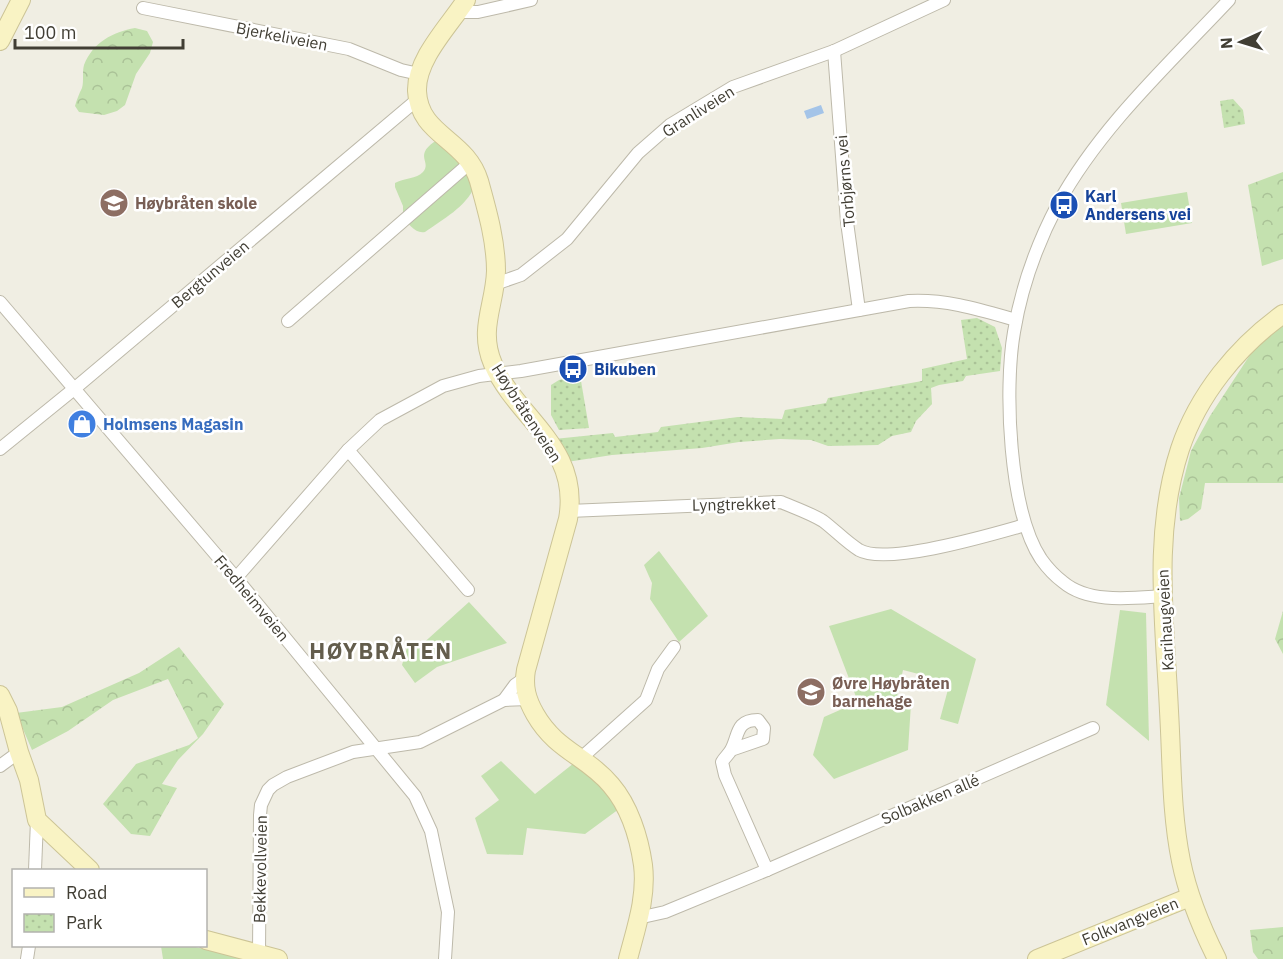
<svg xmlns="http://www.w3.org/2000/svg" width="1283" height="959" font-family="'IBM Plex Sans',sans-serif">
<style>
.green{fill:#c4e1af}
.forest{fill:url(#forest-crowns)}
.park{fill:url(#park-dots)}
.water{fill:#a4c4e8}
.lines{fill:none;stroke-linecap:round;stroke-linejoin:round}
.street-casing{stroke:#bdb9aa;stroke-width:14}
.secondary-casing{stroke:#ccc496;stroke-width:20}
.street{stroke:#fff;stroke-width:12}
.secondary{stroke:#f9f3c4;stroke-width:18}
.labels{text-anchor:middle;dominant-baseline:central;stroke-width:5;stroke-linejoin:round;paint-order:stroke}
.street-label{font-size:16px;fill:#413e34;stroke:#fff}
.transit-label{font-size:16px;font-weight:bold;fill:#164399;stroke:#fff;text-anchor:start}
.education-label{font-size:16px;font-weight:bold;fill:#785e54;stroke:#fff;text-anchor:start}
.shop-label{font-size:16px;font-weight:bold;fill:#366cbe;stroke:#fff;text-anchor:start}
.district-label{font-size:22px;font-weight:bold;letter-spacing:1.5px;fill:#635d4c;stroke:#fff}
</style>
<defs>
<pattern id="forest-crowns" width="20" height="18" patternUnits="userSpaceOnUse" patternTransform="scale(1.5)"><rect width="20" height="18" fill="#c4e1af"/><path d="M2 6a3 3 0 1 1 6 0M12 15a3 3 0 1 1 6 0" fill="none" stroke="#aac297"/></pattern>
<pattern id="park-dots" width="8" height="8" patternUnits="userSpaceOnUse" patternTransform="scale(1.5)"><rect width="8" height="8" fill="#c4e1af"/><path d="M2 2h.1M6 6h.1" fill="none" stroke="#aac297" stroke-width="1.8" stroke-linecap="round"/></pattern>
</defs>
<rect width="100%" height="100%" fill="#f0eee3"/>
<g class="green">
<path d="M434,142H438L458,157L474,187C467,206 442,220 425,232C415,234 409,224 403,217V206L395,187V183C403,178 417,179 423,172C432,162 414,156 434,142Z"/>
<path d="M1187,192L1192,223L1126,234L1121,203Z"/>
<path d="M659,551L708,616L679,642L650,599L652,583L644,565Z"/>
<path d="M469,602L507,643L437,667L415,683L402,665L408,644L419,647Z"/>
<path d="M891,609L976,659L958,724L940,719L950,682L903,670L896,701L911,704L908,750L834,779L813,755L824,717L858,702L829,626Z"/>
<path d="M1120,610L1146,613L1149,741L1106,705Z"/>
<path d="M501,761L535,794L574,763L610,792L619,809L585,834L527,828L523,855L487,854L475,818L499,800L481,776Z"/>
<path d="M161,946H191L246,959H163Z"/>
</g>
<g class="forest">
<path d="M135,28L147,31L153,42L150,53L136,74L125,105L117,111L104,115L79,112L75,106C77,99 79,94 82,88C84,81 82,72 84,65C93,42 113,32 135,28Z"/>
<path d="M1283,172V259L1262,266L1248,185Z"/>
<path d="M1283,315V483H1205L1201,509L1188,519L1180,521L1179,498L1191,451L1210,416L1263,335Z"/>
<path d="M1283,611V654L1275,639Z"/>
<path d="M179,647L224,704L203,734L178,760L162,784L177,788L150,836L131,834L103,804L136,764L189,745L198,738L168,679L113,700L68,731L32,750L16,713L62,707L139,673Z"/>
<path d="M1283,927V959H1258L1253,952L1250,930Z"/>
</g>
<g class="park">
<path d="M1233,99L1243,110L1245,124L1224,128L1220,101Z"/>
<path d="M977,318L995,327L1002,348L1000,371L966,376L963,381L939,385L931,388L932,404L916,421L911,432L892,436L878,445L828,446L811,440L780,439L739,442L702,448L612,455L567,462L554,439L613,433L615,437L658,432L661,427L738,417L782,419L785,410L826,403L828,398L922,381V369L967,359L961,320Z"/>
<path d="M580,375L589,428L559,430L551,415V385L559,380Z"/>
</g>
<path class="water" d="M821,105L824,113L807,119L804,111Z"/>
<g class="lines">
<g class="street-casing">
<g id="street">
<path d="M143,8L349,49L401,70L419,74"/>
<path d="M458,12H478L531,0"/>
<path d="M834,51L847,222L859,310"/>
<path d="M495,284L521,275L567,239L638,153L670,125L733,87L834,51L944,0"/>
<path d="M0,302L236,578L415,796L431,831L448,912L445,959"/>
<path d="M288,321L471,162"/>
<path d="M0,449L74,389L418,99"/>
<path d="M348,450L468,590"/>
<path d="M569,511L781,502C795,508 810,513 823,521C835,530 846,542 859,550C887,566 993,534 1025,525"/>
<path d="M236,578L348,450L380,420L443,386L479,376L521,371L909,301C947,299 981,310 1016,320"/>
<path d="M1164,596C1132,598 1089,604 1063,582C1055,576 1046,566 1041,559C1009,511 1004,389 1014,332C1021,289 1037,244 1058,204C1100,127 1169,64 1229,0"/>
<path d="M525,678L515,685L504,700L528,699"/>
<path d="M731,750L763,739L764,728L758,720C735,720 739,736 731,750C729,754 725,757 722,762L725,775L767,870"/>
<path d="M580,759L646,700L658,669L674,647"/>
<path d="M0,766L19,752"/>
<path d="M35,870L37,820"/>
<path d="M639,915L647,916L665,912L767,870L1093,728"/>
<path d="M259,954L260,815L261,805L268,790L273,785L287,777L353,752L420,742L504,700"/>
<path d="M27,959L29,946"/>
</g>
</g>
<g class="secondary-casing">
<g id="secondary">
<path d="M466,0C449,26 416,59 417,91C419,136 466,138 479,181C487,210 496,241 496,271C495,305 478,329 493,364C517,419 581,447 568,519L526,670C523,687 527,700 535,714C556,751 587,756 611,785C629,806 639,837 643,865C647,897 636,928 628,959"/>
<path d="M0,41L21,0"/>
<path d="M0,695L8,711L19,752L29,780L37,820L90,870"/>
<path d="M206,940L278,959"/>
<path d="M1037,959L1190,897"/>
<path d="M1217,959C1201,927 1188,896 1181,861C1171,812 1172,761 1169,711C1165,624 1152,534 1180,449C1198,395 1237,347 1283,314"/>
</g>
</g>
<use href="#street" class="street"/>
<use href="#secondary" class="secondary"/>
</g>
<defs>
<g id="school-disc" transform="scale(1.5)"><circle r="9.5" fill="#8d6e63" stroke="#fff"/><path d="M0-5L7-2L0 1L-7-2ZM-4 1L0 2.5L4 1V4Q0 6-4 4Z" fill="#fff"/></g>
<g id="bus-disc" transform="scale(1.5)"><circle r="9.5" fill="#1a4fb4" stroke="#fff"/><path d="M-5-6H5V4H4V6H2V4H-2V6H-4V4H-5ZM-3.5-4V0h7V-4ZM-3.5 1.2v1.5H-2V1.2ZM2 1.2v1.5H3.5V1.2Z" fill="#fff"/></g>
<g id="shop-disc" transform="scale(1.5)"><circle r="9.5" fill="#3f7fe0" stroke="#fff"/><path d="M-5-2.5h2.3a2.7 3.5 0 0 1 5.4 0H5L5.5 6h-11ZM-1.5-2.5h3a1.5 2.3 0 0 0-3 0Z" fill="#fff"/></g>
</defs>
<g fill-rule="evenodd">
<use href="#school-disc" x="114" y="203"/>
<use href="#bus-disc" x="1064" y="205"/>
<use href="#bus-disc" x="573" y="369"/>
<use href="#shop-disc" x="82" y="424"/>
<use href="#school-disc" x="811" y="692"/>
</g>
<g class="labels">
<g class="street-label">
<text transform="translate(282 36) rotate(11)">Bjerkeliveien</text>
<text transform="translate(698 111) rotate(-32)">Granliveien</text>
<text transform="translate(845 181) rotate(-95)">Torbjørns vei</text>
<text transform="translate(210 274) rotate(-40)">Bergtunveien</text>
<text transform="translate(527 413) rotate(57)">Høybråtenveien</text>
<text transform="translate(734 504) rotate(-1)">Lyngtrekket</text>
<text transform="translate(252 598) rotate(50)">Fredheimveien</text>
<text transform="translate(1165 620) rotate(-93)">Karihaugveien</text>
<text transform="translate(930 799) rotate(-23)">Solbakken allé</text>
<text transform="translate(260 869) rotate(-89)">Bekkevollveien</text>
<text transform="translate(1130 921) rotate(-22)">Folkvangveien</text>
</g>
<g class="transit-label">
<text x="1085" y="196">Karl<tspan x="1085" dy="18">Andersens vei</tspan></text>
<text x="594" y="369">Bikuben</text>
</g>
<g class="education-label">
<text x="135" y="203">Høybråten skole</text>
<text x="832" y="683">Øvre Høybråten<tspan x="832" dy="18">barnehage</tspan></text>
</g>
<g class="shop-label">
<text x="103" y="424">Holmsens Magasin</text>
</g>
<g class="district-label">
<text x="381" y="650">HØYBRÅTEN</text>
</g>
</g>
<rect x="12" y="869" width="195" height="78" fill="#ffffff" stroke="#b3b2ae" stroke-width="1.5"/>
<rect x="24" y="888" width="30" height="9" fill="#f9f3c4" stroke="#b3b2ae" stroke-width="1.5"/>
<text x="66" y="899" font-size="18" fill="#413e34">Road</text>
<rect x="24" y="914" width="30" height="18" fill="url(#park-dots)" stroke="#b3b2ae" stroke-width="1.5"/>
<text x="66" y="929" font-size="18" fill="#413e34">Park</text>
<g transform="translate(1241 42) rotate(266)" stroke="#ffffff" stroke-width="4.5" paint-order="stroke">
<path d="M0-4.5L10 22L0 15L-10 22Z" fill="#413e34"/>
<text y="-9" font-size="16" font-weight="bold" text-anchor="middle" fill="#413e34">N</text>
</g>
<path d="M15 39v9h168v-9" fill="none" stroke="#413e34" stroke-width="3"/>
<text x="24" y="39" font-size="18" fill="#413e34" stroke="#ffffff" stroke-width="4.5" paint-order="stroke">100 m</text>
</svg>
